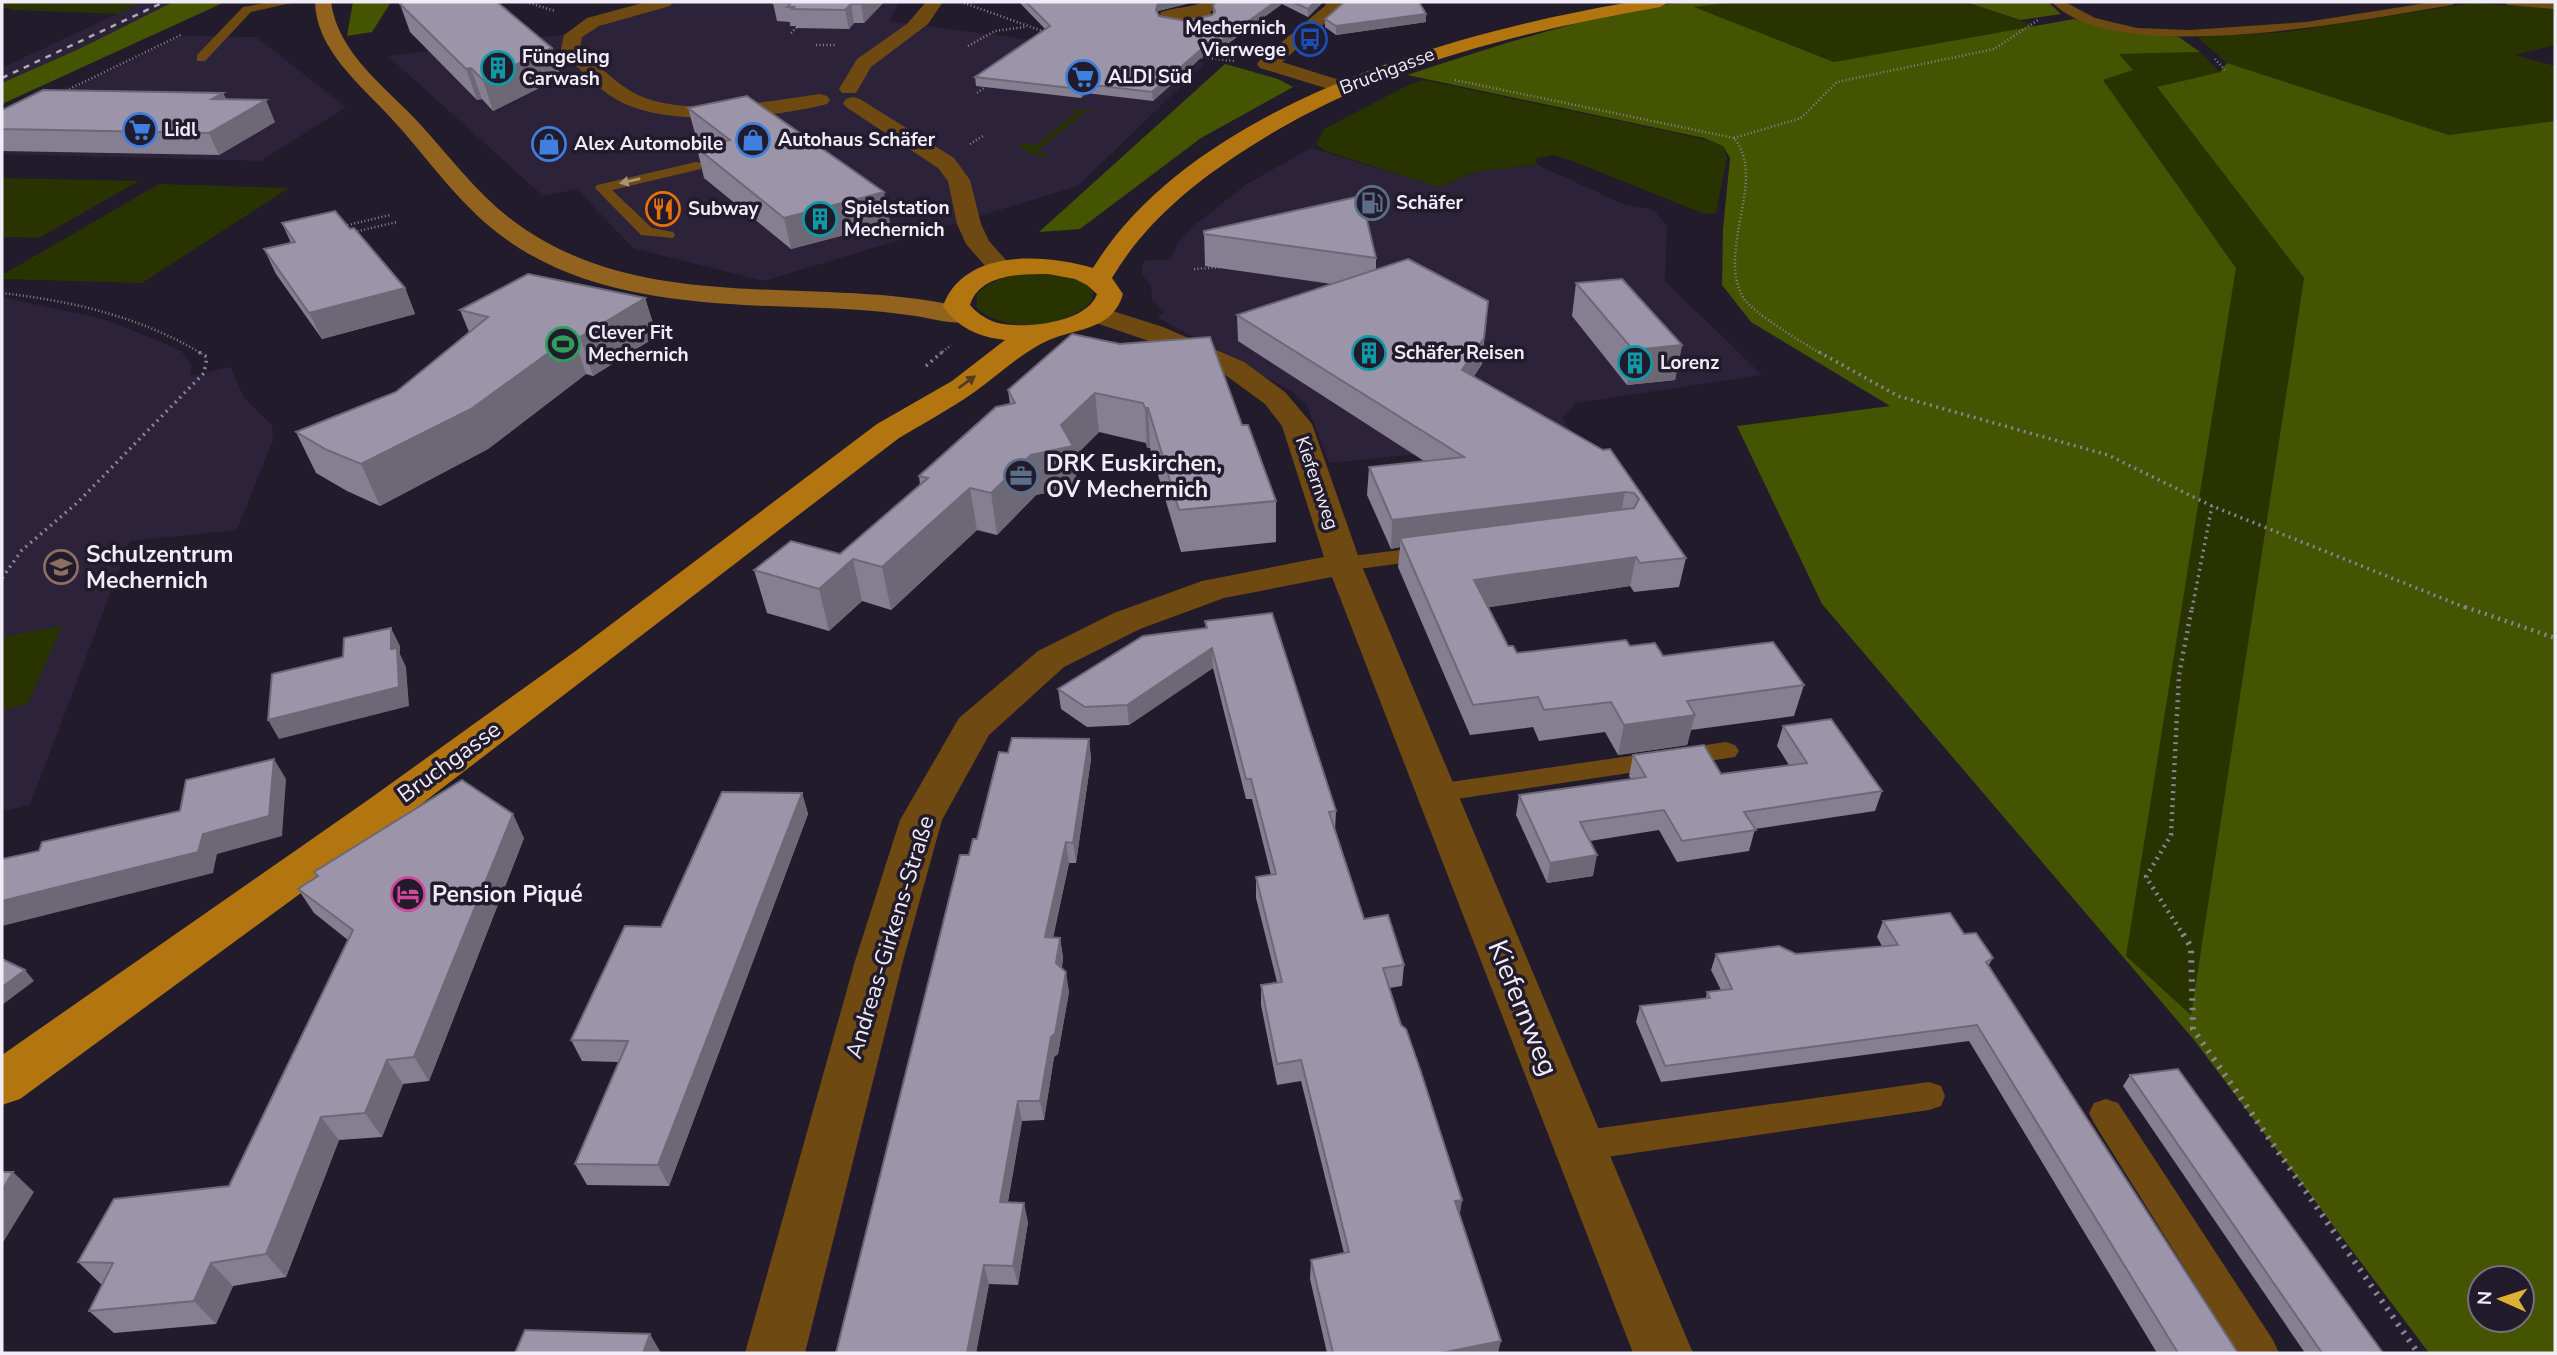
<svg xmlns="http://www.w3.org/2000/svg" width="2557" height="1355" font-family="'Nunito Sans',sans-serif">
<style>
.built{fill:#2c233a}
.green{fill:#283300}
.forest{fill:#445400;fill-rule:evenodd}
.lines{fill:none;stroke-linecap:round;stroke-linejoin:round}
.path-far3{stroke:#898492;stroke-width:2.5;stroke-dasharray:1 2.5;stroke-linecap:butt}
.path-far2{stroke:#898492;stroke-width:3.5;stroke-dasharray:2 4.5;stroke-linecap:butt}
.path-far1{stroke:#898492;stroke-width:4.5;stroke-dasharray:2 5;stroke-linecap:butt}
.path{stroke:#898492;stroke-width:6;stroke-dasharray:2.5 7;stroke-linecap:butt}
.lane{fill:#6e4912;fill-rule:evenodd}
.street{fill:#6e4912;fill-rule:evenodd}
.secondary{fill:#92631f;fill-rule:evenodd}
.primary{fill:#b27510;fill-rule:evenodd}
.rail{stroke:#afaab7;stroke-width:2.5;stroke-dasharray:6 6;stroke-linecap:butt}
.wall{fill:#867f91}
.shaded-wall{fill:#6d6876}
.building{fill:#9c94a9;stroke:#6d6876;stroke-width:2}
.oneway{fill:#a9937a}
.oneway2{fill:#543a22}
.labels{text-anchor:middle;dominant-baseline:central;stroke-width:7;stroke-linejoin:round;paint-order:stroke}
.far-poi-label{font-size:19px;font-weight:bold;fill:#f1edf8;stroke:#221b2c;text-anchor:start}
.far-street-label{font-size:19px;fill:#f1edf8;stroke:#221b2c}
.poi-label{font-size:23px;font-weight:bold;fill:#f1edf8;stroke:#221b2c;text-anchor:start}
.street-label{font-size:23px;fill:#f1edf8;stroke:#221b2c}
.near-street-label{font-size:28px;fill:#f1edf8;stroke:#221b2c}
</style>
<rect width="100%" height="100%" fill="#221b2c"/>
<g class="built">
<path d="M142,2H173L79,49L2,83V68Z"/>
<path d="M679,2H899L889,21L1205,63L1078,186L764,281L633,248L577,189L543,196L388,56L586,32L634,13Z"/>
<path d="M183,36L256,37L346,107L261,161L2,154V122Z"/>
<path d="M1311,148L1439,187L1475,172L1538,165L1623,204L1654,210L1667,227L1665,281L1762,375L1576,403L1563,418L1575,438L1329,463L1307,405L1293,392L1157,317L1165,312L1152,301L1151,287L1141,273L1144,261L1172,259L1177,244L1193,226L1247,184Z"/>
<path d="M2,297L103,319L149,337L181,351L192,365L190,376L231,367L244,398L272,425L273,440L237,530L130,541L30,805L2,812Z"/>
</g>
<g class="green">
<path d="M2,2H142L118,14L14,10L2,7Z"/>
<path d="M1735,2H1966L2038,27L1834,62L1693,7Z"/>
<path d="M2472,3L2555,8V45L2515,55L2555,66V121L2449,135L2227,63L2197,37L2286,32Z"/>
<path d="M2200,52L2220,72L2157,87L2304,278L2191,1015L2125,957L2236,268L2103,80L2132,70L2118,54Z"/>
<path d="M1424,80L1704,139L1723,146L1727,158L1716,213L1704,214L1575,162L1553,155L1535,159L1538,165L1475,172L1439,187L1325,151L1316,144L1324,129L1410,84Z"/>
<path d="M1065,108L1102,112H1085L1036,152L1051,155C1039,160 1030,152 1019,146L1021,144L1036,145L1078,111Z"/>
<path d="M2,178L139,181L39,238L2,237Z"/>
<path d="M159,184L289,188L142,283L2,279V275Z"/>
<path d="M1029,272C1051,273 1080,271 1093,292L1092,300C1068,329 1004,335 976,307L977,294C992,279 1009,275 1029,272Z"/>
<path d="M62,626L28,704L2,710V637Z"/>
</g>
<g class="forest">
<path d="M173,2H225L2,104V83L79,49Z"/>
<path d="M353,2H391L372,32L347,36Z"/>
<path d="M1684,2H1735L1694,7L1834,62L2074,19L2128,31L2179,37L2200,52L2119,54L2133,70L2103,80L2236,268L2126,956L2191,1015L2304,278L2157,87L2220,72L2227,63L2449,135L2555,121V1353H2429L2194,1040L1822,604L1737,426L1890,406L1751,322L1722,285L1723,229L1730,158L1723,146L1704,138L1407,75C1498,46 1589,14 1684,2ZM2480,1278H2522V1320H2480Z"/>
<path d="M1966,2H2048L2061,14L2020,20Z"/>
<path d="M1225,64L1278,79L1293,87L1201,138L1080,229L1039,232Z"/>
</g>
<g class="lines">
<g class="path-far3">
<path d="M526,2L555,11"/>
<path d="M964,3L1045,32"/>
<path d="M791,33L798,26"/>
<path d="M816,45H837"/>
<path d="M968,46L995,31L1025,27"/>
<path d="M1198,57L1235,61"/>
<path d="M2215,59L2225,70"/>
<path d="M1455,80L1734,138C1768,179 1715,251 1744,299C1751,311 1807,346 1822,354"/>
<path d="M63,92L181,35"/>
<path d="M977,93L985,87"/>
<path d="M1734,138L1801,118L1837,82L1994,49L2038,20"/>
<path d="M970,144L983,136"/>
<path d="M344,226L390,215"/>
<path d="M354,232L397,222"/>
<path d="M1194,269L1222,267"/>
<path d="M2,293C72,301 142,317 202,354"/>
<path d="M940,354L951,345"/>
</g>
<g class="path-far2">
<path d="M1819,352L1898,396L2108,455L2212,506L2469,609"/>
<path d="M926,366L942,352"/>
<path d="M2,578L22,550L77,503L204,373L207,357L199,352"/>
<path d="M2192,609L2212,506"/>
</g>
<g class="path-far1">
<path d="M2465,607L2555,638"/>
<path d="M2184,936L2146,877L2171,835L2179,675L2192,607"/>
</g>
<path class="path" d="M2183,934L2191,947L2193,1029L2418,1353"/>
<g class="lane">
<path d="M272,2H296L251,12L205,61H197V55L243,7Z"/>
<path d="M2052,2H2065L2095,18L2137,28L2190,30L2306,22L2433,2H2457L2452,5C2366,19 2115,70 2052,2Z"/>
<path d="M2503,2L2555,3V9L2508,5Z"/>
<path d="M696,162L701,163V169L612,190L652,228L673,232L675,235L673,238L641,235L595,188L597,185Z"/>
<path d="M1432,546L1440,548L1443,553L1440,558L1344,571L1336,569L1333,564L1336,559L1344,557Z"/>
<path d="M1726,742L1735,745L1739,751L1735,757L1437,802L1428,800L1424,793L1428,786L1437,784Z"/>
<path d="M1929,1082L1941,1086L1945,1096L1941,1106L1929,1110L1579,1161L1567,1157L1562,1146L1567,1135L1579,1131Z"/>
<path d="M2106,1099L2118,1103L2273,1340L2279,1353H2238L2094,1123L2089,1113L2094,1103Z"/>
</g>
<g class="street">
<path d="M646,2H673L670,6L599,26L582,37L580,48C598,65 616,84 638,95C689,118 767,101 820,94L827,96L830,100L827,104C773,118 677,127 625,104C601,93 582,71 563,53L561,49L564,35L587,18Z"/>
<path d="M926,2H943L928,24L871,67L856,93H842L839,89L857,59L907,24Z"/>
<path d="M1203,2H1225L1210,12L1213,18L1210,22L1186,27L1162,23L1159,19L1161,12C1175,7 1190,8 1203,2Z"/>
<path d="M1326,2H1342L1343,7L1282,62L1349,83L1352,87L1349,91H1335L1260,68L1257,64L1260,60L1325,6Z"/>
<path d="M853,97L860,99L954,158L970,180L981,224L989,241L1015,270L1011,275L1002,278L993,275L966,244L957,224L948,181L938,168L846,107L843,103L846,99Z"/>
<path d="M1097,306L1163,327L1244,362L1285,392L1312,424L1361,564L1693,1353H1633L1332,577L1224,598L1140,629L1064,667L989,735L942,820L903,961L805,1353H745L855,961L900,820L959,718L1038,651L1114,613L1202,581L1324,557L1282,426L1265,404L1224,374L1143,339L1087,320L1083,314L1087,308Z"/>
</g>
<path class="secondary" d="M315,2H331C338,54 386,87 419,123C451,158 480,198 519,225C651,319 822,272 971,309L975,315L971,321C951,326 928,317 908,315C887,312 866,310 845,309C730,304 595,308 499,234C457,202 427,157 391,118C361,85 316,50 315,2Z"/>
<path class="primary" d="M1631,2H1669L1660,7C1514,33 1370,68 1245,150C1192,184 1144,224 1112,278L1123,294C1113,330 1077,328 1049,340C1020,353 999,375 973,393C950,409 924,423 899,438L398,822L20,1099L2,1105V1055L368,800L577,650L877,424L952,381L1005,340C979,337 958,328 943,306C964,248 1044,254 1093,268C1193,105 1454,32 1631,2ZM1048,274L1075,279L1087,285L1097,294C1087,324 1017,331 992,321C983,317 976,312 970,305C980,274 1020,274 1048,274Z"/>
<path class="rail" d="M2,78L164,2"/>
</g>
<g class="wall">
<path d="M774,2H884L864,23H854L849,29L796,28V26H790V22L777,21L773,3Z"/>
<path d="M1019,2H1194L1158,11V13L1159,16L1186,21L1212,15L1213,13V5L1217,2H1323L1308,17L1282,4L1222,48L1213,47L1153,101L1086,93L1081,98L976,86L975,77L1045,29Z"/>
<path d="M400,4L552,48L561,77L493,111L482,99L477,100L410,32Z"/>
<path d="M1426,14V22L1336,35L1325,27V19Z"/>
<path d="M223,93L226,99L275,122L219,155L2,151V110Z"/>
<path d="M688,108L890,223L791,249L704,178L697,148L707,146L696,137Z"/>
<path d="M282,223L350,229L405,288L415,314L322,339L276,274L264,249L291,243Z"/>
<path d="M1204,231L1376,258V270L1488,301L1482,364L1474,376L1603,450L1686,558L1679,587L1634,592L1630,586L1488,607L1508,646L1517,653L1630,646L1663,656L1804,685L1794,716L1691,730L1687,745L1618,755L1605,732L1539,741L1533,727L1470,735L1398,567L1400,547L1391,549L1367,495L1369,467L1424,461L1238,341L1237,315L1332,284L1205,266Z"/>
<path d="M1576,283L1682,345L1675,380L1627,385L1572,316Z"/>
<path d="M645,298L657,336L593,376L586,374L488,449L380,506L347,491L316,473L296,432L396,392L469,332L460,310Z"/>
<path d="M1072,334L1242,425L1276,501V542L1181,552L1150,448H1147L1146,443L1099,432L1074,457L1077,486L1036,495L997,535L977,530L891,610L862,601L829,631L767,613L754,570L840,554L920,485L919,476L1010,404L1008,390Z"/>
<path d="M1205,621L1336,811L1335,831L1364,919L1404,965L1402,986L1389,988L1401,1025L1462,1200L1459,1214L1498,1353H1327L1310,1279L1311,1260L1344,1253L1301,1081L1277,1085L1261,1005V985L1277,982L1256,898V877L1271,875L1252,799H1246L1213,668L1129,725L1087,727L1061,709L1058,689L1206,628Z"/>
<path d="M1783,726L1882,791L1875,811L1755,829L1749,851L1677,862L1659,830L1590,841L1593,876L1547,883L1516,815L1519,795L1631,779L1629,776L1633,755L1721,774L1789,765L1777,746Z"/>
<path d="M1089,739L1091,759L1076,863H1069L1053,938H1060L1063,958L1062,968L1069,992L1058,1054L1054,1057L1044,1120L1022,1121L1008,1202L1028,1222L1018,1285L989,1284L976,1353H836L969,855L977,839L1008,753Z"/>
<path d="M802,793L808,814L669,1186L587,1185L575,1164L619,1062L582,1061L571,1040L661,927Z"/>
<path d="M524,838L429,1081L403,1084L382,1137L339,1140L286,1277L233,1286L216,1324L114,1333L89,1311L102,1285L78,1262L229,1186L348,940L314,913L298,889L317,877L314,872Z"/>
<path d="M1883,921L1964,934L1993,958L1988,966L2238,1353H2157L1969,1041L1661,1082L1636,1022L1640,1006L1706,998L1707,992L1721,990L1711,970L1716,954H1796L1882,946L1877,937Z"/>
<path d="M2130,1075L2383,1353H2305L2123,1086Z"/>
</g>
<g class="shaded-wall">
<path d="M863,2H884L864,23L861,4Z"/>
<path d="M1164,2H1194L1158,11L1156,18V10L1158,3Z"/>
<path d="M1275,2H1282V4L1222,48V40Z"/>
<path d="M1315,2H1323L1308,17V9Z"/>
<path d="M851,4L854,23L849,29L845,10Z"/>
<path d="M1426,14V22L1336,35V26Z"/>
<path d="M1213,39V47L1153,101L1152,92Z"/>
<path d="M552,48L561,77L493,111L483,80Z"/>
<path d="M471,68L482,99L477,100L466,69Z"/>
<path d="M1085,84L1086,93L1081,98L1080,89Z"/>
<path d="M223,93L233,115L212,99Z"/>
<path d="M266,100L275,122L219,155L209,133Z"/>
<path d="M884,192L890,223L791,249L784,218Z"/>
<path d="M405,288L415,314L322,339L309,313Z"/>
<path d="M645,298L657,336L593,376L580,337Z"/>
<path d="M573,335L586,374L488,449L380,506L361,464Z"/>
<path d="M1484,338L1482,364L1460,396L1462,370Z"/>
<path d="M1682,345L1675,380L1627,385L1633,350Z"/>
<path d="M1095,393L1099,432L1074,457L1077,486L1036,495L997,535L991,493Z"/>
<path d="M1145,408H1148L1150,448H1147Z"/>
<path d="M970,488L977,530L891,610L882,567Z"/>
<path d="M1625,492L1620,520L1400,538V547L1391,549L1392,520Z"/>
<path d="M1636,557L1630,586L1471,610L1474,580Z"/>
<path d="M853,559L862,601L829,631L819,589Z"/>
<path d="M391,628L400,646V654L406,667L409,706L279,739L268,720L391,649Z"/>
<path d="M1212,648L1213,668L1129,725L1127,705Z"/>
<path d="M1695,715L1687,745L1618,755L1624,725Z"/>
<path d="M1089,739L1091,759L1076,863L1073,843Z"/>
<path d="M274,759L286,779L282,836L217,854L213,873L2,926V901L203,834Z"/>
<path d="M802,793L808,814L669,1186L658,1165Z"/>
<path d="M513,814L524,838L429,1081L414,1057Z"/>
<path d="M1066,842L1069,863L1048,958L1045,937Z"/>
<path d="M1597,855L1593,876L1547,883L1550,863Z"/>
<path d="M1060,938L1063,958L1059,983L1056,963Z"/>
<path d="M25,970L34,981L2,1005V987Z"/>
<path d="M1066,972L1069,992L1058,1054L1054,1057L1044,1120L1040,1101L1051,1037Z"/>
<path d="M387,1060L403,1084L382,1137L365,1113Z"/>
<path d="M1018,1101L1022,1121L1004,1222L1000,1202Z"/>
<path d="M321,1117L339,1140L286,1277L266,1254Z"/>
<path d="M13,1172L34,1192L2,1244V1190Z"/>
<path d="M1462,1200L1459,1220L1455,1201Z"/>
<path d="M1024,1203L1028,1222L1018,1285L1013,1266Z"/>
<path d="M211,1263L233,1286L216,1324L194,1301Z"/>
<path d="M984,1265L989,1284L976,1353H967Z"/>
<path d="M650,1334L661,1353H643Z"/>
<path d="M1501,1341L1498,1353H1441Z"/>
</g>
<g class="building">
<path d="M403,2H497L552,48L483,80L471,68L466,69L400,4Z"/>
<path d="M774,2H863L861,4H851L845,10L792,9L794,7H787L791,3H773Z"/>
<path d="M1026,2H1164L1158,3L1156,10L1159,16L1186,21L1212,15L1215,12L1213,5L1217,2H1275L1222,40L1213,39L1152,92L1085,84L1080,89L975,77L1050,26Z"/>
<path d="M1293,2H1315L1308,9Z"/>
<path d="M1344,2H1419L1426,14L1336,26L1325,19Z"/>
<path d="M43,90L223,93L212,99L266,100L209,133L2,129V110Z"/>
<path d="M747,96L884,192L784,218L697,148L730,140L688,108Z"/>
<path d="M1361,196L1376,258L1204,234V231Z"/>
<path d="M335,211L350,229L354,228L405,288L309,313L264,249L295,242L282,223Z"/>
<path d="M1408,259L1488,301L1484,338L1462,370L1603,450L1610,449L1686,558L1640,563L1636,557L1474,580L1508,646H1513L1517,653L1626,640L1630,646L1655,643L1663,656L1773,642L1804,685L1687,701L1695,715L1624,725L1611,702L1544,710L1538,697L1473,705L1400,538L1634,508L1639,499L1634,493L1625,492L1392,520L1369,467L1464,457L1237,315Z"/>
<path d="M528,274L645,298L580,337L573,335L471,409L361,464L327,450L296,432L396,392L488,317L460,310Z"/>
<path d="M1622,279L1682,345L1633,350L1576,283Z"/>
<path d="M1072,334L1120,344L1210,337L1242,425H1248L1276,501L1179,510L1148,408H1145L1143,403L1095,393L1061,425L1073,446L1031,455L991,493L970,488L882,567L853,559L819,589L754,570L791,541L840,554L928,478L919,476L996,407L1015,403L1008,390Z"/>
<path d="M1272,613L1336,811L1329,812L1364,919L1388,915L1404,965L1383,968L1401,1025L1406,1029L1420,1069L1462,1200L1455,1201L1501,1341L1441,1353H1333L1311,1260L1349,1252L1301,1060L1277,1064L1261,985L1282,982L1256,877L1276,874L1251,779H1246L1212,648L1127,705L1085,707L1058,689L1143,636L1207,628L1205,621Z"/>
<path d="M391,628V649L397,648L399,687L268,720L272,674L343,657L344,638Z"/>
<path d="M1831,719L1882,791L1744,812L1756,830L1682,841L1664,810L1580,822L1597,855L1550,863L1519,795L1646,777L1633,755L1704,745L1721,774L1807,763L1783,726Z"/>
<path d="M1012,738L1089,739L1073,843L1066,842L1045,937L1060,938L1056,963L1066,972L1055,1034L1051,1037L1040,1101H1018L1000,1202L1024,1203L1013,1266L984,1265L967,1353H836L960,855H969L973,839H977L999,752L1008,753Z"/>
<path d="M274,759L269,816L203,834L198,852L2,901V859L39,851L42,842L180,811L186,780Z"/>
<path d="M462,780L513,814L414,1057L387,1060L365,1113L321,1117L266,1254L211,1263L194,1301L89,1311L113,1263L78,1262L114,1199L229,1186L353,930L298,889L318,876L314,872Z"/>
<path d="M722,792L802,793L658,1165L575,1164L628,1041L571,1040L625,926L661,927Z"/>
<path d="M1950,913L1964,934L1976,933L1993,958L1986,962L2238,1353H2178L1977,1025L1665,1066L1640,1006L1710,998L1707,992L1732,989L1716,954L1779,946L1796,954L1898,945L1883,921Z"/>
<path d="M2,959L25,970L2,987Z"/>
<path d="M2178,1069L2383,1353H2322L2130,1075Z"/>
<path d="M2,1172H13L2,1190Z"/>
<path d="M525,1330L650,1334L643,1353H515Z"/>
</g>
<defs><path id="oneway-solid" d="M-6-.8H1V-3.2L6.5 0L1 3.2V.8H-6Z" transform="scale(1.75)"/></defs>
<use class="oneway" href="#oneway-solid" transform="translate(630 181) rotate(167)"/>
<use class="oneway2" href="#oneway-solid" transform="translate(967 382) rotate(-36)"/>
<defs>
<g id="bus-ring" transform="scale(1.75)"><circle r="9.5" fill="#221b2c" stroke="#1a4fb4" stroke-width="1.5"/><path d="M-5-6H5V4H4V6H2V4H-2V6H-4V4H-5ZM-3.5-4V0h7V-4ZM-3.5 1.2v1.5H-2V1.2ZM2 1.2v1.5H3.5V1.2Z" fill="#1a4fb4"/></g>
<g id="building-ring" transform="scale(1.75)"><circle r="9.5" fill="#221b2c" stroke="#0f9aa8" stroke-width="1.5"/><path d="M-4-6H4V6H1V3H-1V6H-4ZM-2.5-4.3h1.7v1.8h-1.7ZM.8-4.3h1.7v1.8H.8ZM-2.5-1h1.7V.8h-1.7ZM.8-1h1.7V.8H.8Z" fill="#0f9aa8"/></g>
<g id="supermarket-ring" transform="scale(1.75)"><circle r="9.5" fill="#221b2c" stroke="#3f7fe0" stroke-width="1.5"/><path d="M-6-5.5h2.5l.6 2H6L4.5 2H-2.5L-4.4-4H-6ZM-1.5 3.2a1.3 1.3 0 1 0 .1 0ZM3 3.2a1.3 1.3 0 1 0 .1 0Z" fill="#3f7fe0"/></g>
<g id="shop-ring" transform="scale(1.75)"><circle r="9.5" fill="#221b2c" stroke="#3f7fe0" stroke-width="1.5"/><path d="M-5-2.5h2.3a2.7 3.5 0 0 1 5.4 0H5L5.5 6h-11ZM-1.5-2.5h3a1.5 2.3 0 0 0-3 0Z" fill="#3f7fe0"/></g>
<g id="fuel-ring" transform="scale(1.75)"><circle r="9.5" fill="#221b2c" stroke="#5c6f8a" stroke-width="1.5"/><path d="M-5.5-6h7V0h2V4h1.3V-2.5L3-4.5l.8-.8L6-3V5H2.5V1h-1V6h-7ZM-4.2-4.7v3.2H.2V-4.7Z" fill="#5c6f8a"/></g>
<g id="restaurant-ring" transform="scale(1.75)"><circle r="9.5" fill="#221b2c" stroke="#e8710a" stroke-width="1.5"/><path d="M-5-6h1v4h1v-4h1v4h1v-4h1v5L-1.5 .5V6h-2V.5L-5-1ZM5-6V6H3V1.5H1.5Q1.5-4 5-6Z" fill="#e8710a"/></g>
<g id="stadium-ring" transform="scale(1.75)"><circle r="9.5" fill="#221b2c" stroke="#2e9e5b" stroke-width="1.5"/><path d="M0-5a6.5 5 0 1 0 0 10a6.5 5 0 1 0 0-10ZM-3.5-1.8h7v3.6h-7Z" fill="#2e9e5b"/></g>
<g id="office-ring" transform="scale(1.75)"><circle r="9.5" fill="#221b2c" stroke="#5c6f8a" stroke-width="1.5"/><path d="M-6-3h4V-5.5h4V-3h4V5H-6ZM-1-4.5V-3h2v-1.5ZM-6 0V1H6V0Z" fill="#5c6f8a"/></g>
<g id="school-ring" transform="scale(1.75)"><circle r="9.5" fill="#221b2c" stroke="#8d6e63" stroke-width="1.5"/><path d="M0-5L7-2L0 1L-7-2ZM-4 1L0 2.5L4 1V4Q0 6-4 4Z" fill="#8d6e63"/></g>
<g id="hotel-ring" transform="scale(1.75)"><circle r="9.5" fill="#221b2c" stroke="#d1479c" stroke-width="1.5"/><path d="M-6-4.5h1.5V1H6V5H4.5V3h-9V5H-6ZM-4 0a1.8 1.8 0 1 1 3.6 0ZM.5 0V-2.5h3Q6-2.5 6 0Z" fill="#d1479c"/></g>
</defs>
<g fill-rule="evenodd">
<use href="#bus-ring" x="1310" y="39"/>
<use href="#building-ring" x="498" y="68"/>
<use href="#supermarket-ring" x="1083" y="77"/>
<use href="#supermarket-ring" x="140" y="130"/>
<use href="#shop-ring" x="753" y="140"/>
<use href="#shop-ring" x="549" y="144"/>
<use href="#fuel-ring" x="1372" y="203"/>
<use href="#restaurant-ring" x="663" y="209"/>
<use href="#building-ring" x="820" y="219"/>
<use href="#stadium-ring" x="563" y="344"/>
<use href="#building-ring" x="1369" y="353"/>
<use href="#building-ring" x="1635" y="363"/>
<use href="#office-ring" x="1021" y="476"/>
<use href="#school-ring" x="61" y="567"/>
<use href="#hotel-ring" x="408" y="894"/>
</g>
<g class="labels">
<g class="far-poi-label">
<text x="1286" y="28" text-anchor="end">Mechernich<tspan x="1286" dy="22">Vierwege</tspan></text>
<text x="522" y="57">Füngeling<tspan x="522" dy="22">Carwash</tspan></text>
<text x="1108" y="77">ALDI Süd</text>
<text x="164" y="130">Lidl</text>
<text x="778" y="140">Autohaus Schäfer</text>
<text x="574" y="144">Alex Automobile</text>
<text x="1396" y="203">Schäfer</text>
<text x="844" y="208">Spielstation<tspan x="844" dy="22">Mechernich</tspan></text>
<text x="688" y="209">Subway</text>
<text x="588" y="333">Clever Fit<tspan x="588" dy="22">Mechernich</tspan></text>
<text x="1394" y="353">Schäfer Reisen</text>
<text x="1660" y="363">Lorenz</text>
</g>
<g class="far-street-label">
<text transform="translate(1387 71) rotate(-21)">Bruchgasse</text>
<text transform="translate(1317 483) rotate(71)">Kiefernweg</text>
</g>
<g class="poi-label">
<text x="1046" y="463">DRK Euskirchen,<tspan x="1046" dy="26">OV Mechernich</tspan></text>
<text x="86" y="554">Schulzentrum<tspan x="86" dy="26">Mechernich</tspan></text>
<text x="432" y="894">Pension Piqué</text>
</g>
<g class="street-label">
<text transform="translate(449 762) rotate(-36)">Bruchgasse</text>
<text transform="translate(890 937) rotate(-73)">Andreas-Girkens-Straße</text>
</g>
<g class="near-street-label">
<text transform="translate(1523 1008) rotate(68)">Kiefernweg</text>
</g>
</g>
<rect width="2557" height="1355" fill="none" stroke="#f1edf8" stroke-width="7"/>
<g transform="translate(2501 1299) rotate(273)"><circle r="33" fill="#221b2c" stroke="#756f7e" stroke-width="2"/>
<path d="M0-5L12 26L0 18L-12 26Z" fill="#ddb133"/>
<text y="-10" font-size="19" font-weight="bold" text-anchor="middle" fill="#f1edf8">N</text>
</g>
</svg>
